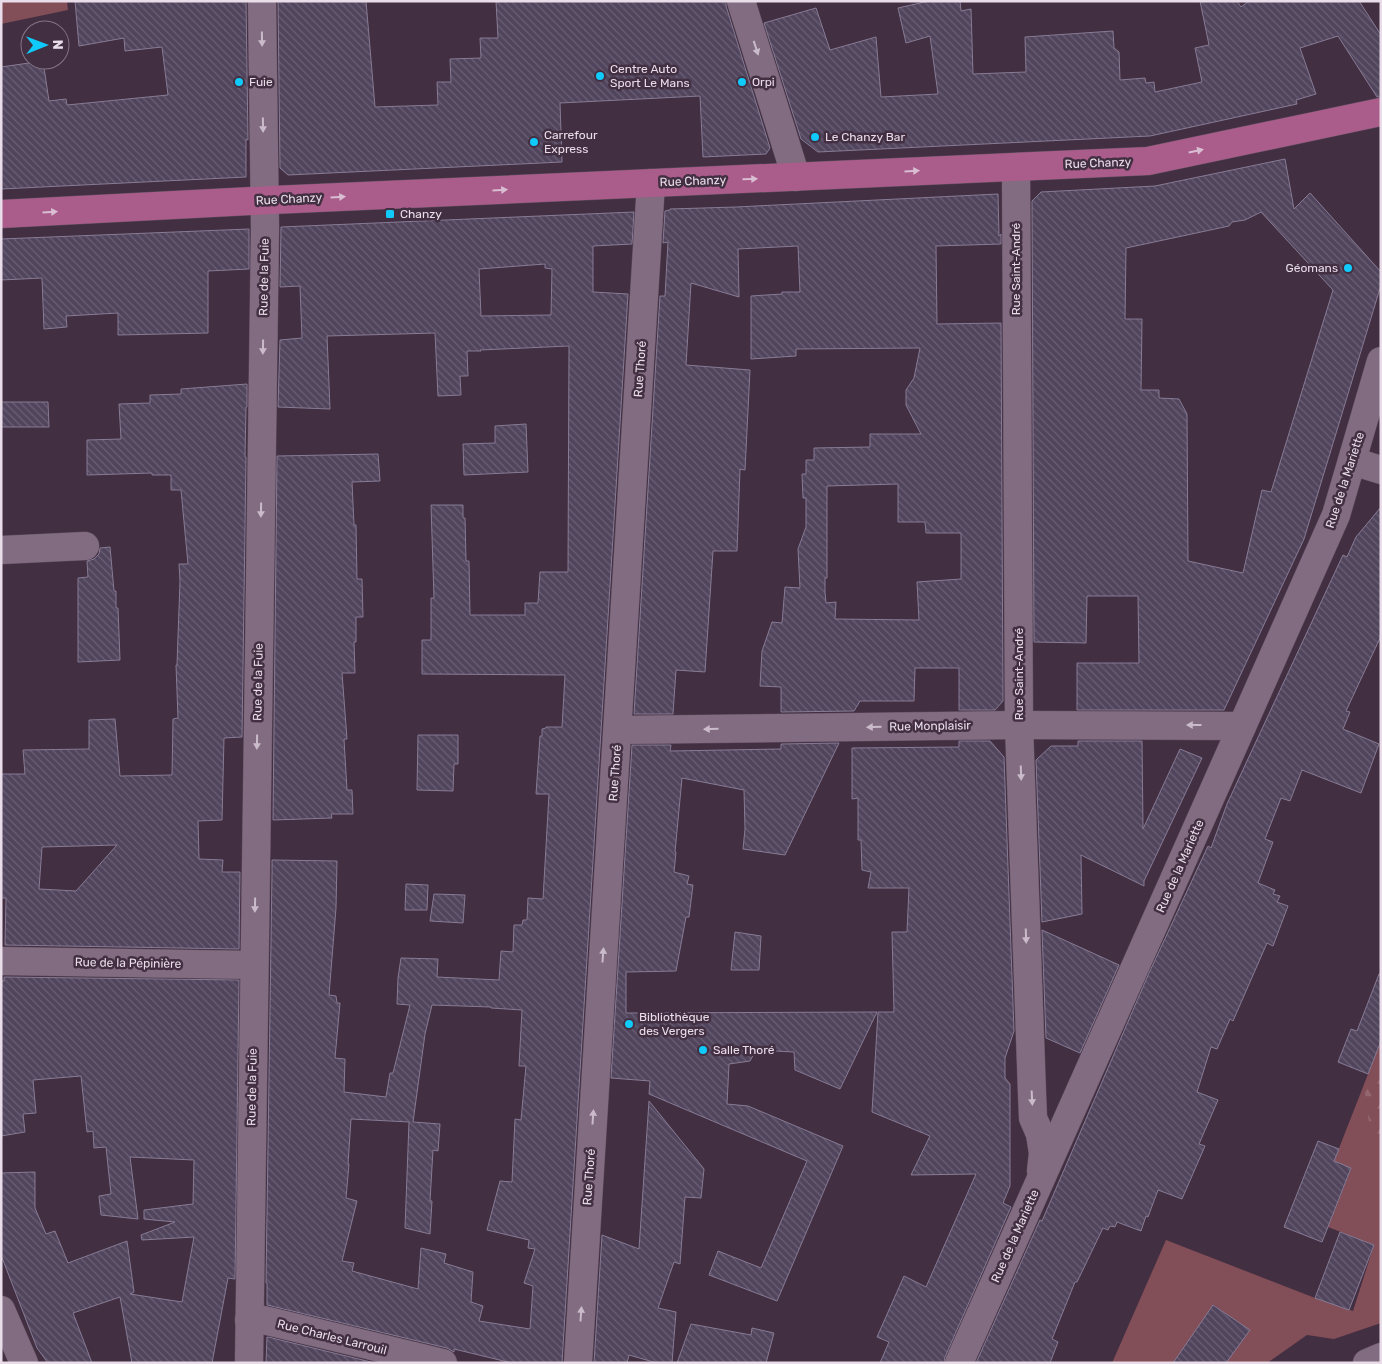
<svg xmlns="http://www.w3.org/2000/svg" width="1382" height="1364" font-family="Rubik,sans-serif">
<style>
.green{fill:#824e57}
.forest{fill:url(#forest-firs)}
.building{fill:url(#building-back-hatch);stroke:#877b95;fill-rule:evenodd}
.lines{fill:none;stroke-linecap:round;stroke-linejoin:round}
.minor-casing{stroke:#5f4e5f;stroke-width:29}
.major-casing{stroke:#5f4e5f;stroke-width:29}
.minor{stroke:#826c81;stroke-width:28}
.major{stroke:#aa5c8b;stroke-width:28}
.oneway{fill:#cabbca}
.oneway2{fill:#d9bdd2}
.poi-dot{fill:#0fcafa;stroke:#432f42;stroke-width:2}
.labels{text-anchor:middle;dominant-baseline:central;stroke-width:5;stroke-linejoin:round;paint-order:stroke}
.poi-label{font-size:12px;fill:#e9dde9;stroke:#432f42;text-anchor:start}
.street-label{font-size:12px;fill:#e9dde9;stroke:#432f42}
</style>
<defs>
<pattern id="forest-firs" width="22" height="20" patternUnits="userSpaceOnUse" patternTransform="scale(1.25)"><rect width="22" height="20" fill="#824e57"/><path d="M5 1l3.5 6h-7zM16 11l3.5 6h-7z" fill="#94676f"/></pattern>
<pattern id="building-back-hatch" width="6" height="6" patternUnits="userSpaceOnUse" patternTransform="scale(1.25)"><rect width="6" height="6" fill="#51455d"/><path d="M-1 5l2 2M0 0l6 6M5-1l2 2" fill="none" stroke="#6a5f74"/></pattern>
</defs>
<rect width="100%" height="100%" fill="#432f42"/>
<g class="green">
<path d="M1,1H67L68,10L1,24Z"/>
<path d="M1381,1041V1323L1334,1339L1307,1335L1267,1363H1226L1249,1330L1214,1305L1173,1363H1112L1166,1240L1315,1298L1353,1311L1374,1245L1328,1227L1351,1169L1334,1161Z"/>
</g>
<path class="forest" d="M1381,1067V1146L1372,1138L1367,1111L1364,1084Z"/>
<g class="building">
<path d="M75,1H246L248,140L246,139V177L1,189V67L43,61L49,101L66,99L67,105L168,95L162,47L125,51L124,38L79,46Z"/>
<path d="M278,1H366L375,107L438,105L437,82H451L450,59L481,58L480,38H498L496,1H726V6L770,148L766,154L703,157L700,96L560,103L562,162L288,175L280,168Z"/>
<path d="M929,1H960L961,11L971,9L973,74L1026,72L1025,37L1113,31L1114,48L1119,52L1120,80L1145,78L1146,83L1154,82L1155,92L1202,82L1195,48L1209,45L1200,1H1237L1241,7L1249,1H1359L1381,35V97H1377L1338,36L1300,48L1316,94L1296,100L1297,104L1150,136L818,152L801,139L764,23L816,8L830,50L876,37L881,97L938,94L930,36L906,43L898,8Z"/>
<path d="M1285,159L1294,209L1310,193L1381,272V285L1304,539L1224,710H1077V663H1139L1138,596H1087L1086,643L1034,642L1032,201L1041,192L1155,186ZM1261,212L1333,290L1271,492L1262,490L1243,573L1188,561L1187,414L1179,399L1159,398V390H1141L1142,319H1125L1126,248L1229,226L1232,222L1245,220Z"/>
<path d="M998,194L999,236L1001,234V244L936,246L937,324L1001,323L1003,701L995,710H959V668H915L914,701H860L854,711L781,712V687L760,686L762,651L772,622L782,623L785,587L800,588L798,549L806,527V498H803L802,474H806V460H814V448L870,447V434H921L906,405V390L914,378L920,348L796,349V356L751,359V296L782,294V292H800L798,246L738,249L739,297L691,283L686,365L750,370L745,470L740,469L737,551H713L705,672L676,670L673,714H634L660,296H665L668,242L663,243L665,211L670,210V209L736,207ZM898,484V522H925L926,533H961V579L917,582L919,620L835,619L836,602L826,603L825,592V578H827V486Z"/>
<path d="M634,212L632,244L593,246V292L628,294L562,1363H512L454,1349V1352L447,1348L267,1305V1283H266L272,872V860L337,861L336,908L329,995L336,996L337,1003H340L335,1058L345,1059L344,1092L386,1097L390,1073H393L410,1005L397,1004L398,978L401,958L438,959L437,977L499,980L501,951L513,952L514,925H522L523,920H527L528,898L543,899L549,794H536L540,736H542V729L546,728V727H562L565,675L422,674V640H431V598H434L431,505H463V518H465L466,561H469L470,615H525V603H538L540,572H568L569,346L480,350L481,351H467L468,376H460L461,395L438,396L435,333L327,336L330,409L278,407L280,340L302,338L300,286L280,287L281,227ZM545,264V268L552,269L551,315L481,316L479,269ZM432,1005L491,1007V1008L522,1010L519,1066H526L521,1120L515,1119L512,1182L500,1181L487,1230L529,1240L528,1248L535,1249L524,1283L533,1286L530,1329L479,1321L483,1306L471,1302L473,1272L444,1263L446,1254L421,1248L418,1289L352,1271L354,1263L342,1261L357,1201L346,1198L349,1164H348L351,1119L409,1122L405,1228L430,1234L432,1201H430L433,1150L438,1151L440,1124L413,1122L425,1034Z"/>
<path d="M249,229V269L208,271V333L118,335V313L66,316L67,327L44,329L42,278L1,280V239Z"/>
<path d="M247,384V407H246L245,457H246L242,737L224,738L222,820L198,821L199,859L223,860L222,872H240L239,949L5,945L6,898H1V774H25L23,750L89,749V720L115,719L120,776L172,775L173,719L178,718L176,665H177L180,581L179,564H188L181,490H171V475H152V473L87,475V440L121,439L119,404L150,403V395L181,394V389ZM117,845L76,891L39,889L42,847Z"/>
<path d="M1,402H48L49,427H1Z"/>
<path d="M526,424L528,472L464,475L463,444L495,443V426Z"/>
<path d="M378,454L380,481L352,482L354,525H356L357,579H362L363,617H356V642H354L355,673H342L347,739H344L347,790H352L353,814H331L332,818L273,820L277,456Z"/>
<path d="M1381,507V636L1346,711L1350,712L1343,729L1379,744L1361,793L1302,770L1290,801L1281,798L1265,839L1273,842L1258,883L1275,890L1273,894L1280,896L1277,902L1288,906L1273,946L1267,943L1233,1021L1230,1019L1217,1049L1211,1047L1197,1092L1218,1100L1199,1144L1205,1146L1182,1199L1158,1190L1148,1217L1146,1216L1141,1231L1117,1222L1115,1227L1110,1226L1108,1230L1103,1228L1077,1282H1075L1052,1339L1058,1342L1050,1363H976L1040,1220L1042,1221L1149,973L1208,846L1211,848L1227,804L1343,555L1347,557L1356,537Z"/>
<path d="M110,547L114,591H116V608H118L120,660L78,662V578L88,577L87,561L94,559L99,554L100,548Z"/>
<path d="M418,735H458V764H454L453,791L417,790Z"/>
<path d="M959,741H990L1004,757L1014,1031L1005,1058V1078L1010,1084V1186L1003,1203L1011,1207L945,1357L944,1363H880L889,1342L877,1337L904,1276L926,1287L976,1174L911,1175L930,1136L872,1112L878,1012H894L892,932H907L909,888H868L871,872L862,870L861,840H858V798L852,799V748L959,747Z"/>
<path d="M1078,741H1142L1143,829L1180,749L1202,758L1144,881V886L1081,855L1082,914L1042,922L1036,760L1051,746H1078Z"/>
<path d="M839,743L785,855L743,849L745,829L744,790L682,778L675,852H676L674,872L689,876L687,884L693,885L689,917H686L676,971L626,972V1013L877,1012L840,1089L795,1070L794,1052L756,1050L750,1061L729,1064L727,1104L748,1106L843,1146L777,1301L709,1275L718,1251L761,1268L807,1161L649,1094L650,1081L611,1078L632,745H671L670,751L781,749V744Z"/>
<path d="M406,884L428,885L427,910H405Z"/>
<path d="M434,894L465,895L463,923L430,921Z"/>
<path d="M1042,930L1119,965L1080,1053L1046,1038Z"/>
<path d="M735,932L761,936L759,970H731Z"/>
<path d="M1379,974H1381V1041L1368,1074L1338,1062L1351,1029L1357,1031Z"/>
<path d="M4,977L239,980L235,1279L228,1278L212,1363H132L120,1297L73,1313L92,1363H48L37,1348L1,1255V1173L35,1172V1208L46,1234L55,1231L68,1263L127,1241L134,1292L130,1294L182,1302L194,1237L142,1240L141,1235L175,1222L144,1219V1210L193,1204L194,1160L130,1157L138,1219L101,1215L99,1196L111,1194L106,1147L94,1148L93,1131L87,1132L81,1076L33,1080L36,1113L23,1114L25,1132L1,1136V981H4Z"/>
<path d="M649,1101L704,1169L701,1198L685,1197L680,1264L674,1262L658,1308L676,1312L672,1363H657L629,1355L627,1363H594L602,1235L639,1249Z"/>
<path d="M1318,1141L1339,1149L1334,1161L1351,1168L1322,1242L1284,1227Z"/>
<path d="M1340,1232L1374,1245L1349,1310L1315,1298Z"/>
<path d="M1213,1305L1250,1330L1226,1363H1173Z"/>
<path d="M691,1324L751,1335L752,1328L774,1333L766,1363H677Z"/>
<path d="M267,1337H268L375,1363H266Z"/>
</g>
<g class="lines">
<g class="minor-casing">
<g id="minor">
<path d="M741,1L796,177"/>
<path d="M1016,167L1019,725L1032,1093L1033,1118L1040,1134L1043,1153L1041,1171"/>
<path d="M1352,461L1381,470"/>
<path d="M1,550L85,546"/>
<path d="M618,730L1019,725L1242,726"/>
<path d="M1,961L254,965"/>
<path d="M1,1310L24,1363"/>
<path d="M249,1320H263L272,1322L443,1363"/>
<path d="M249,1363L265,229L262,1"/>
<path d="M578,1363L651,183"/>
<path d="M959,1363L1336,515L1381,361"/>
<path d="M1367,1363L1381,1357"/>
</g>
</g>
<g class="major-casing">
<path id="major" d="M1,214L272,200L1148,161L1381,112"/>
</g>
<use href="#minor" class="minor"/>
<use href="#major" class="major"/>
</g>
<defs><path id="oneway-solid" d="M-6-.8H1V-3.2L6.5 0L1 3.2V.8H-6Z" transform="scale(1.25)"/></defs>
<g class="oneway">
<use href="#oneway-solid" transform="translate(262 39) rotate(89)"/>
<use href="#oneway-solid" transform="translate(756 48) rotate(72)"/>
<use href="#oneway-solid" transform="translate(263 125) rotate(89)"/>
<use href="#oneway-solid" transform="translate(263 347) rotate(91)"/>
<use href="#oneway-solid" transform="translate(261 510) rotate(91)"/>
<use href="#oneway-solid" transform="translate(1194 725) rotate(-180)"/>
<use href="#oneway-solid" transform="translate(874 727) rotate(179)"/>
<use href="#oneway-solid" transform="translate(711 729) rotate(179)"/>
<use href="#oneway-solid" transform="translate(257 742) rotate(91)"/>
<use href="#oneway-solid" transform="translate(1021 773) rotate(88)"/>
<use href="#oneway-solid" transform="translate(255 905) rotate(91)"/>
<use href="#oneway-solid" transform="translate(1026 936) rotate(88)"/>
<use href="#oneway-solid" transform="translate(603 955) rotate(-86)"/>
<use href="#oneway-solid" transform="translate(1032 1098) rotate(87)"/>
<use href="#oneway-solid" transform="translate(593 1117) rotate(-86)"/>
<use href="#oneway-solid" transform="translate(581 1314) rotate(-86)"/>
</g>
<g class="oneway2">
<use href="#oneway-solid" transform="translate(1196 151) rotate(-12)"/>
<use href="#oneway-solid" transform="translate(912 171) rotate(-3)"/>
<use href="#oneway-solid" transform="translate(750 179) rotate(-2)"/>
<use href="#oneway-solid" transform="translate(500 190) rotate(-3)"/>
<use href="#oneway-solid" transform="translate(338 197) rotate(-3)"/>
<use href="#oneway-solid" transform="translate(50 212) rotate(-3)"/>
</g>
<g class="poi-dot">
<circle cx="600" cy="76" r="5"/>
<circle cx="239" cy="82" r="5"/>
<circle cx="742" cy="82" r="5"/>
<circle cx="815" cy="137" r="5"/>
<circle cx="534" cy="142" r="5"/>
<rect x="385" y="209" width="10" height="10" rx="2.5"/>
<circle cx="1348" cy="268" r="5"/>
<circle cx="629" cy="1024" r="5"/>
<circle cx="703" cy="1050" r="5"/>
</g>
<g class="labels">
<g class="poi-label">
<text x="610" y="69">Centre Auto<tspan x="610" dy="14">Sport Le Mans</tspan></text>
<text x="249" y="82">Fuie</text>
<text x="752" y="82">Orpi</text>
<text x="544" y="135">Carrefour<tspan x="544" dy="14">Express</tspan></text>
<text x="825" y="137">Le Chanzy Bar</text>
<text x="400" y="214">Chanzy</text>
<text x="1338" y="268" text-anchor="end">Géomans</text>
<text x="639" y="1017">Bibliothèque<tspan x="639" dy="14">des Vergers</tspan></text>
<text x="713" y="1050">Salle Thoré</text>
</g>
<g class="street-label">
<text transform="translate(1098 163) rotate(-2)">Rue Chanzy</text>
<text transform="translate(693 181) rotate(-2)">Rue Chanzy</text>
<text transform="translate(289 199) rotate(-3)">Rue Chanzy</text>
<text transform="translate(1016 269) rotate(-90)">Rue Saint-André</text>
<text transform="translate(264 277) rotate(-89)">Rue de la Fuie</text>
<text transform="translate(640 369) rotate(-86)">Rue Thoré</text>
<text transform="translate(1345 480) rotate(-72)">Rue de la Mariette</text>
<text transform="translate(1019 674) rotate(-90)">Rue Saint-André</text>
<text transform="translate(258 682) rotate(-89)">Rue de la Fuie</text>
<text transform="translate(930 726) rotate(-1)">Rue Monplaisir</text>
<text transform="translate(615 773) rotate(-86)">Rue Thoré</text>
<text transform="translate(1180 866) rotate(-66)">Rue de la Mariette</text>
<text transform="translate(128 963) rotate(1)">Rue de la Pépinière</text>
<text transform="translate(252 1087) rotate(-89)">Rue de la Fuie</text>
<text transform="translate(589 1177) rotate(-86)">Rue Thoré</text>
<text transform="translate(1015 1236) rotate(-66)">Rue de la Mariette</text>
<text transform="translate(332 1337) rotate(14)">Rue Charles Larrouil</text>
</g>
</g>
<rect width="1382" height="1364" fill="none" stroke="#e9dde9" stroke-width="5"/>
<g transform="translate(45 45) rotate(89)"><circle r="24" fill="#432f42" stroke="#857585"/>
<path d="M0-4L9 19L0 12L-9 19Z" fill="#0fcafa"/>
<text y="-8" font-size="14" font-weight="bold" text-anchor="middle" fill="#e9dde9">N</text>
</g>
</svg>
